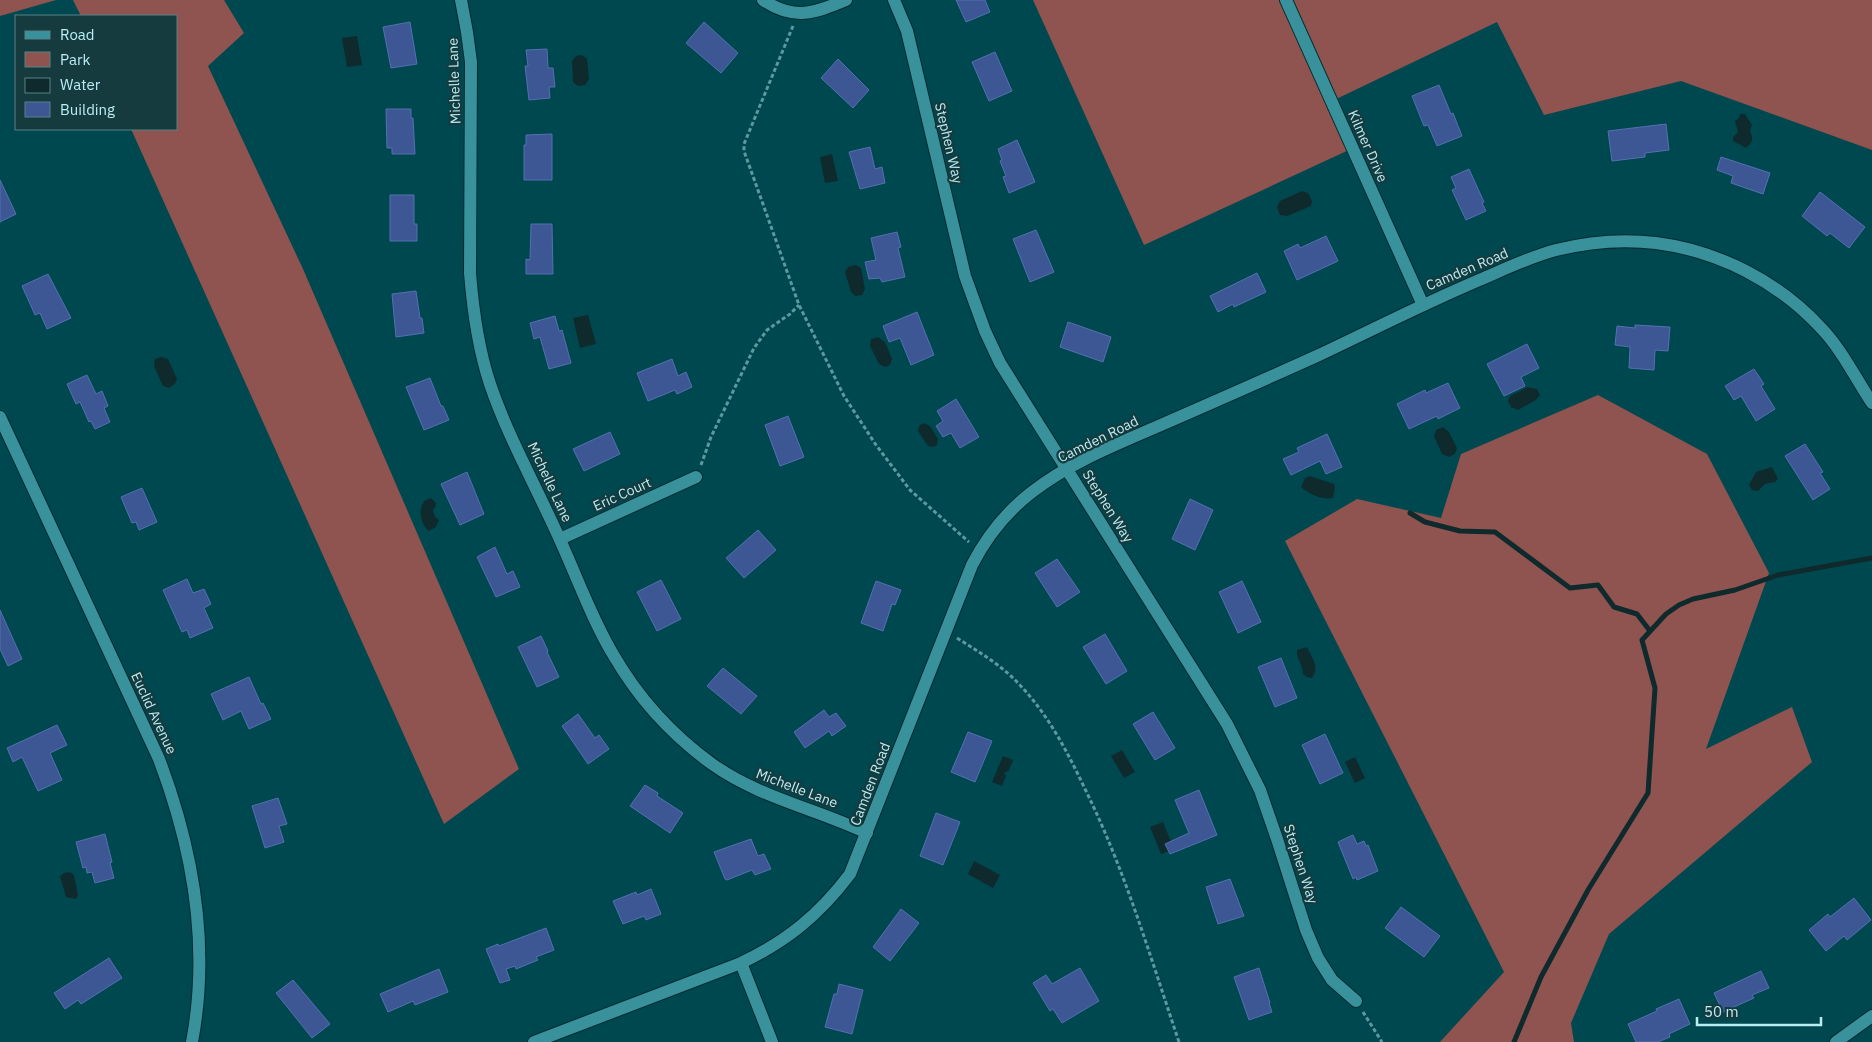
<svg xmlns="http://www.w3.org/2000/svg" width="1872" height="1042" font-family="'IBM Plex Sans',sans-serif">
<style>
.green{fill:#8f544f}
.water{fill:#0f2a2d}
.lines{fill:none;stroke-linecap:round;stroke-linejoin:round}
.stream{stroke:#0f2a2d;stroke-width:5}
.building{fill:#3d5795;stroke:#5470b0}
.minor-casing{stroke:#042c30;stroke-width:14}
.path{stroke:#5c9aa0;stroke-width:3;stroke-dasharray:4 2.5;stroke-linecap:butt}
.minor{stroke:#38919b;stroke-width:12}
.labels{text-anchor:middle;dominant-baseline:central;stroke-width:4.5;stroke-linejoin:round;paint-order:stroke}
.street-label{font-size:14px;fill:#b9edf3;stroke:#163b3f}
</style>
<rect width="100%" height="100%" fill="#00484f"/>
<g class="green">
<path d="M0,0H56L0,16Z"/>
<path d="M73,0H224L244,33L208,66L303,269L519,769L444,824L131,129H176V16H81Z"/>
<path d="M1033,0H1872V150L1681,81L1544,115L1497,22L1330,102L1351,149L1144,245Z"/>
<path d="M1598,395L1707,454L1769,573L1706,749L1792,707L1812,762L1609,934L1571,1023L1574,1042H1440L1504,972L1285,541L1357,499L1441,518L1461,454Z"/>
</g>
<g class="water">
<path d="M357,36L362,65L347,67L342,38Z"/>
<path d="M582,55L587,59L589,79L585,85L578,86L573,82L572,61L576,56Z"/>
<path d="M1740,114H1745L1752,125L1750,130C1753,139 1754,141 1746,148L1733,141V137L1738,132L1735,121L1739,118Z"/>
<path d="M832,154L838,181L825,183L820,157Z"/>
<path d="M1302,191L1308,193L1312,201L1311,206L1287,216L1280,215L1277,207L1280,201Z"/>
<path d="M856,265L861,268L865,289L862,295L855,296L851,292L845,272L848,267Z"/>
<path d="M588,315L596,344L580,348L573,318Z"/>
<path d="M878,337L885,342L892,359L890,365L885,367L879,364L870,346L871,339Z"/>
<path d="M161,357L168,359L177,379L175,384L169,388L163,386L154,366L155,359Z"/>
<path d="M1528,387L1537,389L1540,395L1536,400L1518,410L1511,407L1508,401L1510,396Z"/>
<path d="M923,423L930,426L938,439L937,445L933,447L928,446L918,431L919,426Z"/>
<path d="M1443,427L1449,432L1457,448L1455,454L1449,457L1442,454L1434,436L1436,430Z"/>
<path d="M1772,467L1778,479L1775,482L1765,484L1758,491L1752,490L1749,485L1756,472Z"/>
<path d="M1310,476L1334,484L1335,487L1333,498C1323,500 1308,494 1301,487L1305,478Z"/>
<path d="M431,498L435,502L436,506L433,510L435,517L439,520L436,527L429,531C419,524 416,501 431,498Z"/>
<path d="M1307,647C1312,658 1320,667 1312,678L1307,677L1303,674C1303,664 1296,659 1297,650Z"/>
<path d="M1122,750L1135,772L1124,778L1111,756Z"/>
<path d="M1003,756L1013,760L1009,770L1004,773L1006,776L1002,786L992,782Z"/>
<path d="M1355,757L1365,778L1355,783L1345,762Z"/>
<path d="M1163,822L1174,849L1161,854L1150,827Z"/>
<path d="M974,861L1000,875L993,888L968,874Z"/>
<path d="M70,872L74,875L78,895L76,899L66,897L60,876L64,873Z"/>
</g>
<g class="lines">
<g class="stream">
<path d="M1410,513L1425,522L1460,531L1495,532L1570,588L1598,585L1614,607L1637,614L1650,631"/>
<path d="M1514,1042L1541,977L1588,890L1648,793L1655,688L1642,640L1666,614L1679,605L1693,599L1735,590L1778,575L1872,558"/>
</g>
</g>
<g class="building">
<path d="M956,0H985L990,12L966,22Z"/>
<path d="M410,22L417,64L391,68L383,27Z"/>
<path d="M704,22L738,53L721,73L686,43Z"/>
<path d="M547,49L548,68H553L555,87H549L550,98L529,100L525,66H528L526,50Z"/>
<path d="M995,52L1012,91L989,101L972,62Z"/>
<path d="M838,59L869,90L853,108L821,78Z"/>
<path d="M1439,85L1451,114L1453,113L1462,136L1437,146L1428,125L1424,126L1412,96Z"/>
<path d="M386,109H411V118H413L415,154H392V148H387Z"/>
<path d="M1666,124L1669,150L1645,153V157L1612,161L1608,131Z"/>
<path d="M552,134V180H524V145H526V135Z"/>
<path d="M1017,140L1035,182L1009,193L1003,177L1006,176L1000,161L1002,160L998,149Z"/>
<path d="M870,147L875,169L882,167L885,183L860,189L849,152Z"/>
<path d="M1721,157L1770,173L1763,194L1731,183L1733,176L1717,170Z"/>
<path d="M1469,169L1484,202L1482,203L1486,211L1466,220L1452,190L1456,188L1451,177Z"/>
<path d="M0,180L16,214L0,222Z"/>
<path d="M1820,192L1865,227L1849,248L1830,233L1827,236L1802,216Z"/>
<path d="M390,195H414V224H417V241H390Z"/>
<path d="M531,224H552L553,274H526V259L530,260Z"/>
<path d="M1036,230L1054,272L1030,282L1013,239Z"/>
<path d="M897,232L901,247L898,248L905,277L882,282L880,278L869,279L865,262L876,260L871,238Z"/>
<path d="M1326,236L1338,261L1297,280L1284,251L1298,244L1300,248Z"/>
<path d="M1257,273L1266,292L1234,307L1233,304L1218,312L1210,296Z"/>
<path d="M48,274L71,318L47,329L40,313L35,315L22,286Z"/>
<path d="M416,291L420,318H422L424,333L396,337L392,294Z"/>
<path d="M917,312L934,355L911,365L900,338L889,342L883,326Z"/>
<path d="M555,316L559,331L562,330L571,363L549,369L540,337L534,339L530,323Z"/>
<path d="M1068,322L1111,337L1103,362L1060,347Z"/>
<path d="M1635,325L1670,327L1668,351L1655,350L1654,370L1629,368L1630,347L1615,345L1617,326L1635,328Z"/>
<path d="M1527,344L1539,368L1521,377L1525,386L1504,396L1487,364Z"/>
<path d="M672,359L678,376L686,372L692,387L677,394L675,390L648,401L637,373Z"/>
<path d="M1754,369L1764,384L1761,386L1775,409L1756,421L1741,396L1734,400L1725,386Z"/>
<path d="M87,375L96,394L102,391L108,406L104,408L110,422L95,429L91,421L89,422L80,402L76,404L67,384Z"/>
<path d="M430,378L441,406H443L449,420L424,430L406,387Z"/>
<path d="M1448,383L1460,408L1438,419L1437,416L1409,429L1397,404L1425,390L1426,393Z"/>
<path d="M956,399L979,437L960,448L951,433L943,437L936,426L943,421L937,411Z"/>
<path d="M788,416L804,457L780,466L765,425Z"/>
<path d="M610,432L620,454L584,471L573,449Z"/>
<path d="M1327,434L1342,467L1326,474L1320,461L1291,475L1283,459L1299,452L1297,448Z"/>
<path d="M1805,444L1823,472L1820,473L1830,489L1813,500L1785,456Z"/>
<path d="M467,472L484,514L460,525L441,484Z"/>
<path d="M142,488L157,522L139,530L136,522L132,523L121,497Z"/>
<path d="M1190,499L1213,510L1195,550L1172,539Z"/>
<path d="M758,530L776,550L744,578L726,558Z"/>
<path d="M495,547L507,574L513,571L520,587L496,597L477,557Z"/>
<path d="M1057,559L1080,592L1057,607L1035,573Z"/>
<path d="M187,579L193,593L204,589L211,604L204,608L213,628L190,638L187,630L182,632L163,590Z"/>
<path d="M661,580L681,619L657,631L637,592Z"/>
<path d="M876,581L901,590L895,605L892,604L883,631L861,623Z"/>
<path d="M1242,581L1261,622L1238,633L1219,592Z"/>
<path d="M0,610L22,659L8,666L0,649Z"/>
<path d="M1105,634L1127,671L1106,684L1083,647Z"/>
<path d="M541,636L548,651L547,652L559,677L537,687L518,647Z"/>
<path d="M1281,658L1297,698L1275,707L1258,667Z"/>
<path d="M723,668L757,696L741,714L707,686Z"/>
<path d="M249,677L261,704L263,703L271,719L249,729L241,711L223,720L211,694Z"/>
<path d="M824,710L829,717L836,713L846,726L832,736L829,731L805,748L794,732Z"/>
<path d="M1153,712L1175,748L1155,760L1133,724Z"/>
<path d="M578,714L595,738L599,735L609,749L588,764L562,726Z"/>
<path d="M57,725L67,745L50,753L62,780L38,791L22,757L13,762L7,748Z"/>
<path d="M968,732L992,741L975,782L951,772Z"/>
<path d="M1325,734L1343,773L1320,784L1302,745Z"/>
<path d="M645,785L658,793L657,796L683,813L670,833L630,806Z"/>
<path d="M1199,790L1217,835L1170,854L1165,844L1189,833L1175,800Z"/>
<path d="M278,798L287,824L279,826L284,842L265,848L252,806Z"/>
<path d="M936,813L960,822L943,865L920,856Z"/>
<path d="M105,834L112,862L110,863L114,878L95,883L92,872L87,873L86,867L83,868L76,842Z"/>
<path d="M1353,835L1357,844L1364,841L1366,846L1368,845L1378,871L1357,880L1356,877L1353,879L1338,842Z"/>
<path d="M751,839L758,856L764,854L771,869L755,875L752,870L727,880L725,879L714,852Z"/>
<path d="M1230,879L1244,916L1218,924L1206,887Z"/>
<path d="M651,889L661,914L646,920L644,916L623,924L613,901L636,892L637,895Z"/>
<path d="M1854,898L1871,920L1847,940L1844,936L1826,951L1809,930L1828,914L1830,917Z"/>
<path d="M1401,907L1440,936L1424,957L1385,928Z"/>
<path d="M901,909L919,923L890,961L873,947Z"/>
<path d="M546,928L554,950L536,957L538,960L516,969L515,966L506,969L510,980L500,983L486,949L498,944L499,946Z"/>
<path d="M109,958L122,978L81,1004L78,1000L65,1009L54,993Z"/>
<path d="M1080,968L1099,1001L1062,1023L1053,1009L1050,1011L1033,983L1046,975L1052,984Z"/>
<path d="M1259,968L1270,1003H1269L1272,1012L1249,1020L1234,977Z"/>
<path d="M439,969L448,992L415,1005L413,1001L388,1012L380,994Z"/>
<path d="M1761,971L1769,988L1752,995L1754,998L1723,1012L1714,993Z"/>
<path d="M293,980L330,1024L312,1038L276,993Z"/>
<path d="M839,984L863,990L852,1034L825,1027L834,994H837Z"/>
<path d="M1679,999L1690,1024L1669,1034L1670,1037L1658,1042H1636L1628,1024L1657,1011L1656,1009Z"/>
</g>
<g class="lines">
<g class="minor-casing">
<g id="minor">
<path d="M461,0L467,32L471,62L470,273C473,311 478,348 490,384C507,434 533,481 555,529C575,571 590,616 614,656C639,699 672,735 712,764C758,797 816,809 867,833"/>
<path d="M763,0C794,21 815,13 846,0"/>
<path d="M894,0L907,31L965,276L985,331L1000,363L1227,724L1260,790L1277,839L1306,930L1318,958L1332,980L1356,1001"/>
<path d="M1286,0L1423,305"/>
<path d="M0,417L159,759C193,849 210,947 192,1042"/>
<path d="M560,539L696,477"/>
<path d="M741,963L772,1042"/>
<path d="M534,1042L741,963C787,941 819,915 850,874L972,565C987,536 1006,512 1032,492C1068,464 1112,446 1154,428C1209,404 1264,380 1319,355C1372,330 1423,304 1477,281C1503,270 1529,257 1556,250C1588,242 1623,239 1656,243C1719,251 1779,282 1822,329C1842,350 1856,379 1872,403"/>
<path d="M1836,1042L1872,1016"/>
</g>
</g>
<g class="path">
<path d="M793,26L744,144V151L799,305L844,396L876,445L910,490L969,542"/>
<path d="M701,465L711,437L754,348L767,330L790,314L799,305"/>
<path d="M957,638C979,652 1001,665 1018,683C1048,714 1067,751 1085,789C1125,870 1150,956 1179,1042"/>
<path d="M1363,1012L1382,1042"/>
</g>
<use href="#minor" class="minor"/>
</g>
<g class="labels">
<g class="street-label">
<text transform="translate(454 81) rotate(-92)">Michelle Lane</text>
<text transform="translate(949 143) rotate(77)">Stephen Way</text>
<text transform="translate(1368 146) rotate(66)">Kilmer Drive</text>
<text transform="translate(1467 269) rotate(-23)">Camden Road</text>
<text transform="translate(1098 439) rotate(-26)">Camden Road</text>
<text transform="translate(550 482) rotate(65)">Michelle Lane</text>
<text transform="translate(622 494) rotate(-24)">Eric Court</text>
<text transform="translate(1108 506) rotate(58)">Stephen Way</text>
<text transform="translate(154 713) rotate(65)">Euclid Avenue</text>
<text transform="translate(870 784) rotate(-69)">Camden Road</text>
<text transform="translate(797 788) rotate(21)">Michelle Lane</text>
<text transform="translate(1301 864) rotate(72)">Stephen Way</text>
</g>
</g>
<rect x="15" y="15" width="162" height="115" fill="#163b3f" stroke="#578287"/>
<rect x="25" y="31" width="25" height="8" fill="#38919b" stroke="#578287"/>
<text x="60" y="40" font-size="15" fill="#b9edf3">Road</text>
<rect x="25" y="52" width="25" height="15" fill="#8f544f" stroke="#578287"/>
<text x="60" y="65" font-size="15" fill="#b9edf3">Park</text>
<rect x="25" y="78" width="25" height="15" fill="#0f2a2d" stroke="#578287"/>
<text x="60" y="90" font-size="15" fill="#b9edf3">Water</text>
<rect x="25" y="102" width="25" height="15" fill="#3d5795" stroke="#578287"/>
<text x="60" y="115" font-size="15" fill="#b9edf3">Building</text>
<path d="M1697 1017v8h124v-8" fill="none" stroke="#b9edf3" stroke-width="2.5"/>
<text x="1704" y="1017" font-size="15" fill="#b9edf3" stroke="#163b3f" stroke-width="4" paint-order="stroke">50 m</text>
</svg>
